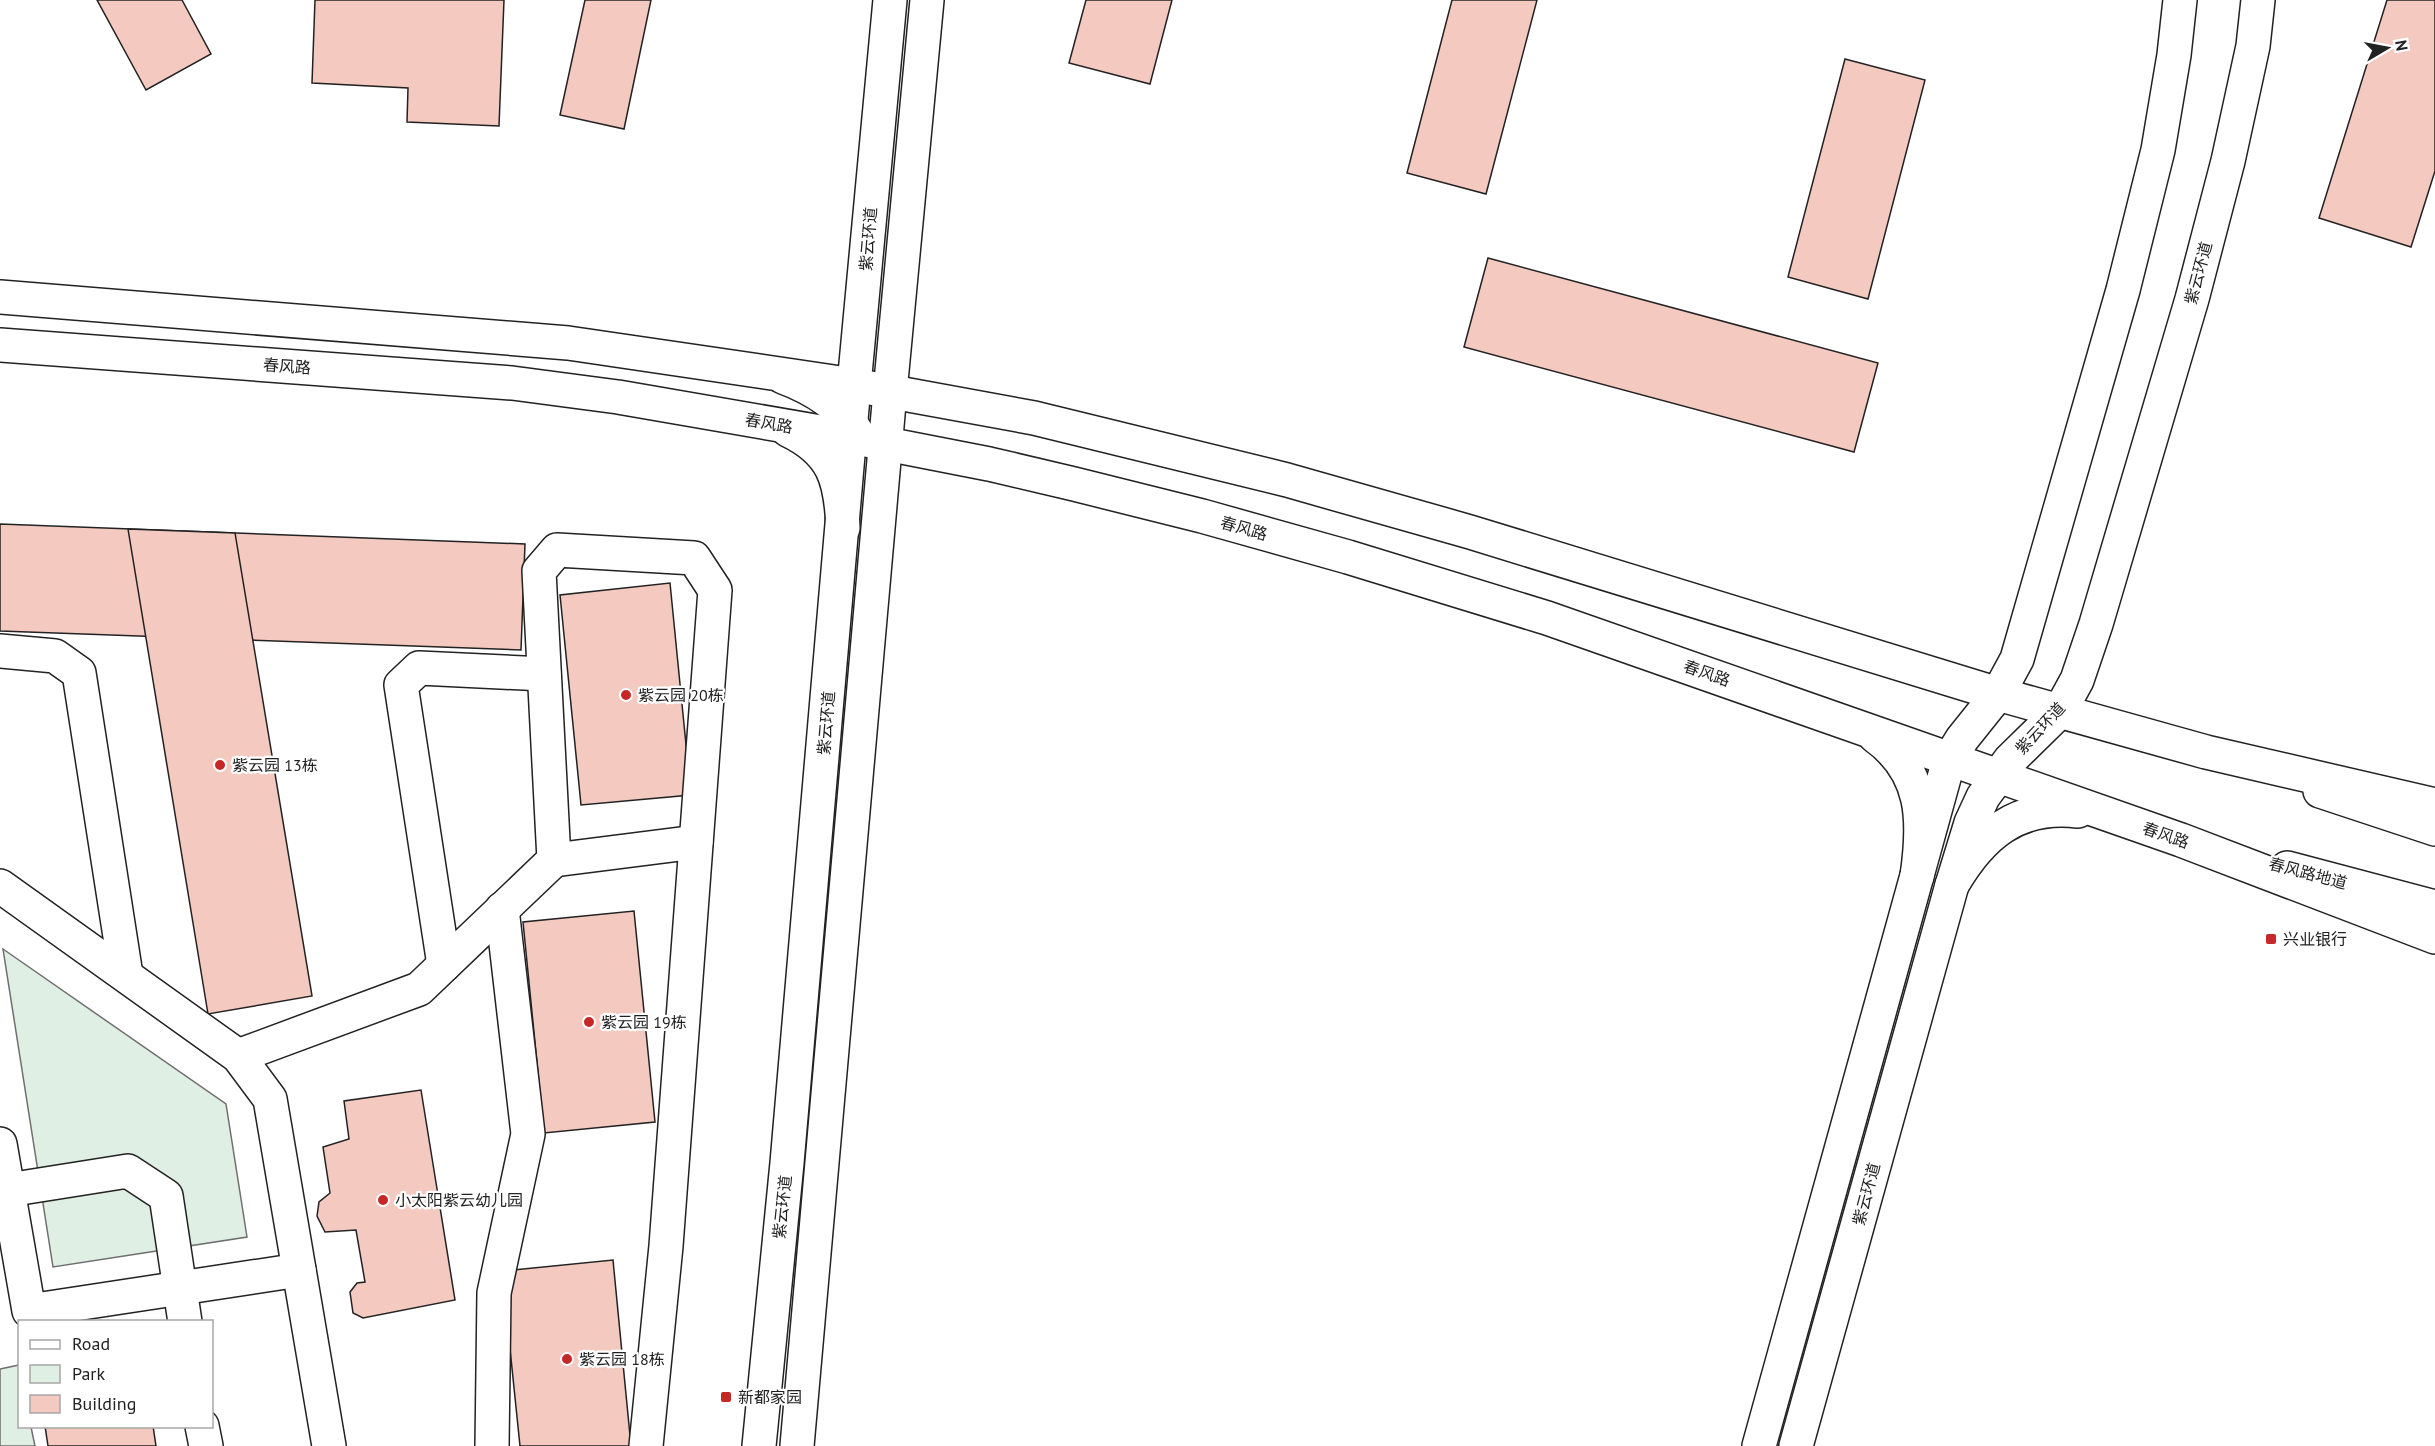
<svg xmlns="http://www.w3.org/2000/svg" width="2435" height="1446" font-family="'PT Sans','Noto Sans SC',sans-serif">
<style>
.green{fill:#e0efe3;stroke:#6f6f6f;stroke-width:1.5}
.building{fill:#f3c9c0;stroke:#222;stroke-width:1.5}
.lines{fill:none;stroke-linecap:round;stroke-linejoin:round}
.minor-casing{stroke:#222;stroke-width:36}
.major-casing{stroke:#222;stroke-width:36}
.minor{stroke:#fff;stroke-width:33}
.major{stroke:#fff;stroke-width:33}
.poi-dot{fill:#c62828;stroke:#fff;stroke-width:2}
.labels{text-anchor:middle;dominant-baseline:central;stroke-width:4.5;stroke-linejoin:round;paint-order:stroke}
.street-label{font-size:16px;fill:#222;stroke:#fff}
.poi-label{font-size:16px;fill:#222;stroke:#fff;text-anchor:start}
</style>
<rect width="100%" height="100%" fill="#fff"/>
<g class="green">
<path d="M3,949L226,1104L247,1237L53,1267Z"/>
<path d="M19,1365L20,1426L31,1427L35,1446H0V1369Z"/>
</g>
<g class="building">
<path d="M97,0H182L211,54L146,90Z"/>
<path d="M315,0H504L499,126L407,122L408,88L312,83Z"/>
<path d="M585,0H651L624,129L560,115Z"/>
<path d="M1086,0H1172L1150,84L1069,63Z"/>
<path d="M1452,0H1537L1486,194L1407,173Z"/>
<path d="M2387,0H2435V171L2411,247L2319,218Z"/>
<path d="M1845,59L1925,80L1868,299L1788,277Z"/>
<path d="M1488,258L1878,363L1854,452L1464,347Z"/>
<path d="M0,524L525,544L521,650L0,631Z"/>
<path d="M128,529L235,533L312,996L208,1014Z"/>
<path d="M670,583L691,795L581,805L560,595Z"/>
<path d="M634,911L655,1122L544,1133L523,922Z"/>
<path d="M421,1090L455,1300L363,1318L353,1313L350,1292L357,1283L365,1282L356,1230L325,1232L317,1216L319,1202L330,1193L323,1147L349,1139L344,1101Z"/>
<path d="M613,1260L631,1446H520L502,1271Z"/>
<path d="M45,1426H153L156,1446H48Z"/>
</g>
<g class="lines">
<g class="minor-casing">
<g id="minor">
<path d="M783,377C815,389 842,406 859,436"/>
<path d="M0,651L55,656L79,673L126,975"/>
<path d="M2320,791L2435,829"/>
<path d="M554,860L696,842"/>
<path d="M2287,868L2435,907"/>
<path d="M0,886L238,1056L270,1099L329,1446"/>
<path d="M444,965L401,685L419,668L544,674"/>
<path d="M238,1056L419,989L554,860L539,571L557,550L694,558L715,590L666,1246L646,1446"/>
<path d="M0,1144L29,1311L299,1270"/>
<path d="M8,1190L128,1171L166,1196L185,1322"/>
<path d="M202,1426L206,1446"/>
<path d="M492,1446L494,1293L528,1134L502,909"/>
<path d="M759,1446L787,1163L854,385L890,0"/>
<path d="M797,1446L890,392L927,0"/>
<path d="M1759,1446L1949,760L1962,739L1998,694L2017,659L2123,290L2158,150L2174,55L2180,0"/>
<path d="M1796,1446L1952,885L1971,823L1983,797L2010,760L2060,711L2077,680L2096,624L2192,299L2228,161L2253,46L2258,0"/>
</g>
</g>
<g class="major-casing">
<g id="major">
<path d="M0,297L568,343L854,385L1034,418L1287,480L1470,532L1998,694L2206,752L2435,805"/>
<path d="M0,345L512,383L618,397L861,439L989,464L1074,484L1202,516L1348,557L1547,618L2181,840L2435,937"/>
<path d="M788,430C834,452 841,480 843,528"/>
<path d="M1875,736C1925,772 1925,821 1917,876"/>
<path d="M1952,885C1981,835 2017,804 2078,811"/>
</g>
</g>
<use href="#minor" class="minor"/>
<use href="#major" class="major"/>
</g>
<g class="poi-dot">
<circle cx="626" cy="695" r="6"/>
<circle cx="220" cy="765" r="6"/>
<rect x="2265" y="933" width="12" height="12" rx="3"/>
<circle cx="589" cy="1022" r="6"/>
<circle cx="383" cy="1200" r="6"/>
<circle cx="567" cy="1359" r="6"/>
<rect x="720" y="1391" width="12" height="12" rx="3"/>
</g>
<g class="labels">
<g class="street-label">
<text transform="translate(868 239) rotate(-85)">紫云环道</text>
<text transform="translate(2198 273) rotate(-75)">紫云环道</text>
<text transform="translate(287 366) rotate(4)">春风路</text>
<text transform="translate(769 423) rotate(10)">春风路</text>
<text transform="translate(1244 528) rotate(16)">春风路</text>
<text transform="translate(1707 673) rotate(19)">春风路</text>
<text transform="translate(826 723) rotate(-85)">紫云环道</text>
<text transform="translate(2040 728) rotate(-47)">紫云环道</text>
<text transform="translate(2166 835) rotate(19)">春风路</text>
<text transform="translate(2308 873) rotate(15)">春风路地道</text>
<text transform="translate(1866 1194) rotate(-75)">紫云环道</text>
<text transform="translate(782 1207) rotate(-84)">紫云环道</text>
</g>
<g class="poi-label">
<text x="638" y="695">紫云园 20栋</text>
<text x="232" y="765">紫云园 13栋</text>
<text x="2283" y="939">兴业银行</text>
<text x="601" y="1022">紫云园 19栋</text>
<text x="395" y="1200">小太阳紫云幼儿园</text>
<text x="579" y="1359">紫云园 18栋</text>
<text x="738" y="1397">新都家园</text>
</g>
</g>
<rect x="18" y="1320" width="195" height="108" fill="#ffffff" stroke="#a7a7a7" stroke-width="1.5"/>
<rect x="30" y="1340" width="30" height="9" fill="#ffffff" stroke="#a7a7a7" stroke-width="1.5"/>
<text x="72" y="1350" font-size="18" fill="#222222">Road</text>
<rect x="30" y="1365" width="30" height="18" fill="#e0efe3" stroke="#a7a7a7" stroke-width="1.5"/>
<text x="72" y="1380" font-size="18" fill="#222222">Park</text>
<rect x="30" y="1395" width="30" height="18" fill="#f3c9c0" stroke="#a7a7a7" stroke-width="1.5"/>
<text x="72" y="1410" font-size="18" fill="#222222">Building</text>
<g transform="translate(2387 48) rotate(80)" stroke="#ffffff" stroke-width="4.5" paint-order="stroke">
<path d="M0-4.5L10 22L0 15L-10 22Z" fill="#222222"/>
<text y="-9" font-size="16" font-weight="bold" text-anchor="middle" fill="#222222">N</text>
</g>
</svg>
